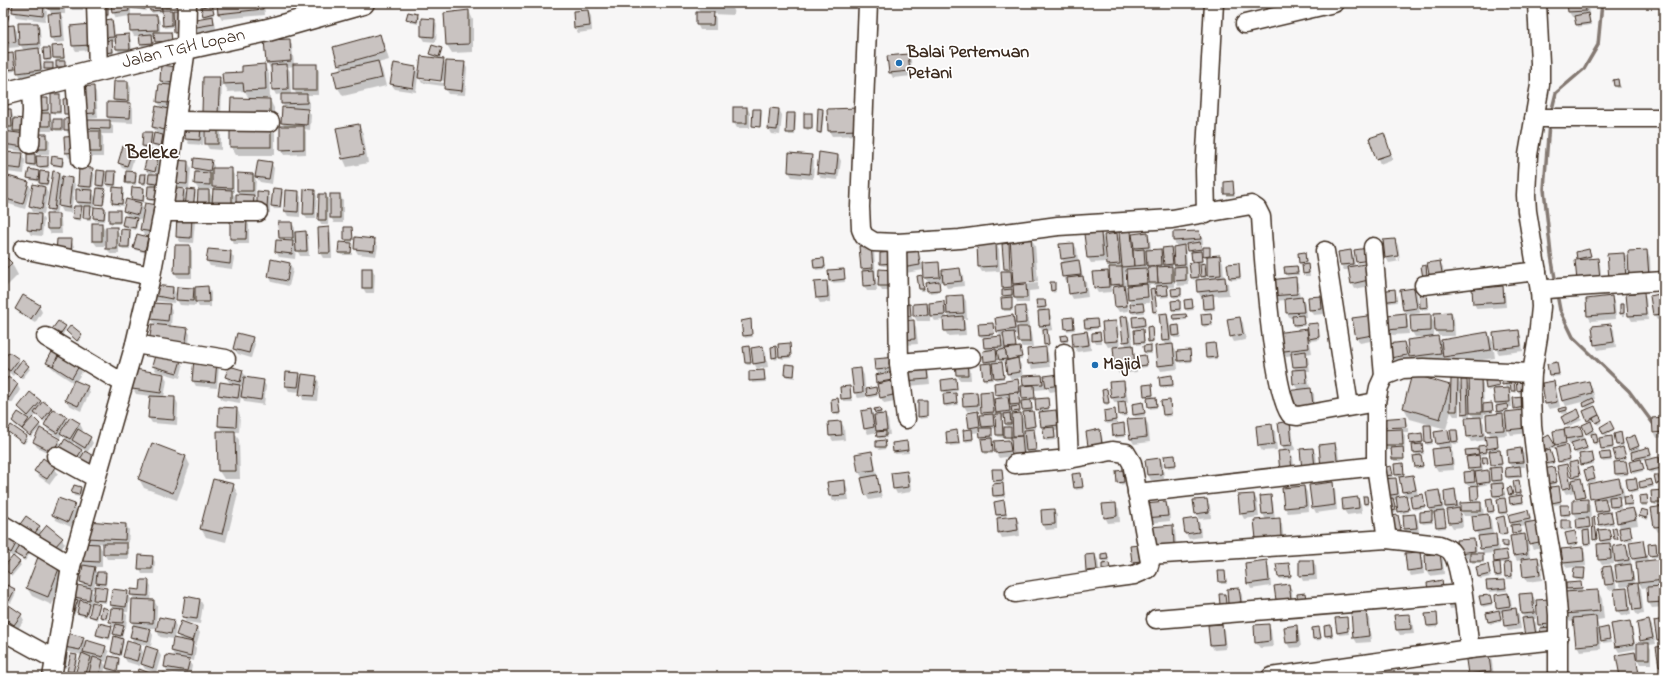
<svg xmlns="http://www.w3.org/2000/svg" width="1667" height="680" font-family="'Indie Flower',sans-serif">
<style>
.shadow{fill:#0003;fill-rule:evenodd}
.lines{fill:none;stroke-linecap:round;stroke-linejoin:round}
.stream{stroke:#847972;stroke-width:3.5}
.building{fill:#c9c3c1;stroke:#3b2a1e}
.minor-casing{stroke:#3b2a1e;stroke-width:21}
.highway-casing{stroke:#3b2a1e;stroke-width:25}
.minor{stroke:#fff;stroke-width:18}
.highway{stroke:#fff;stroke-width:22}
.poi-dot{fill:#1f6fb2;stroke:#fff;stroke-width:1.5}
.labels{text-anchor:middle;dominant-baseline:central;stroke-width:3.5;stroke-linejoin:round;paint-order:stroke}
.street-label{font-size:18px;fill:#3b2a1e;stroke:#fff}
.poi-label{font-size:18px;font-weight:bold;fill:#3b2a1e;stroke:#fff;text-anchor:start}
.quarter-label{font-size:20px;font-weight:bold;fill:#3b2a1e;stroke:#fff}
</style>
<rect width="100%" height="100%" fill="#f7f6f6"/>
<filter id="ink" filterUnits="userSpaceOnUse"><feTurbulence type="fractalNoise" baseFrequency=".025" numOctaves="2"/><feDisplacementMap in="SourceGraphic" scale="8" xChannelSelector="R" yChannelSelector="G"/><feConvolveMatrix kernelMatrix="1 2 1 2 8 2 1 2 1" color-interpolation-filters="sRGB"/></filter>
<g filter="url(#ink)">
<g class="shadow">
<path d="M14,3L44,6L47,12L45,21L16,17L13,11Z"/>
<path d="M49,3H65V14H60L63,19L65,42L54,43L51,38L52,15L49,9Z"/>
<path d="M69,3H83V10H72Z"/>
<path d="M99,3H108V17H100Z"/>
<path d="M112,3H129L131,6V3H146V11L131,9V16H157L160,21V33H171L172,43L157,44L155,36H152L153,45L142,46L140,36H134L131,31L130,16L116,18L113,12Z"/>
<path d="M150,3H162L163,11H171L173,27L165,28L163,12L152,13Z"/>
<path d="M164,3H171L170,9H165Z"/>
<path d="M173,3H183V8L174,7Z"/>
<path d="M198,3H214V8H213L214,16H212L215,22L216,29L195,33L192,28L205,18Z"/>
<path d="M218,3H264L265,15L222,19L219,14Z"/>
<path d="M268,3H287L270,8Z"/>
<path d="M589,3H600L598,8Z"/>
<path d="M695,3H734L733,15L713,14L716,18V30H700L697,24L700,13Z"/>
<path d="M1575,3H1585L1588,8L1591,25L1578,27L1575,17H1572L1569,12Z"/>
<path d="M9,8L10,10L9,21L3,20V10Z"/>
<path d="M469,11L473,20V52L452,53L447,45Z"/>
<path d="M588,11L591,16L592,31L578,33L575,27Z"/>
<path d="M417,15L419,17L418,24L409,22L407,19Z"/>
<path d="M111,20L114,26L115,36L128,35L131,40L132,54H120L117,49V42H112L114,54L106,55L103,42Z"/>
<path d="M434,20L437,25L436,42L425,41L422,36Z"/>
<path d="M37,24L40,29L41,49H38L41,55L43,75L21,78L18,72L24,51L20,44Z"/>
<path d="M90,25L95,50L76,51L73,46Z"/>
<path d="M14,26L17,31L19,47L9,48L6,43L4,27Z"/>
<path d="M379,35L384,43L389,60L378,63L382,70L386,86L343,96L338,88L335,72L342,70L334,48Z"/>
<path d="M289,40L292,45L294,65H316L319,71V95H307L309,100L310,108H307L311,115L310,130L304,129L306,132V154L284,155L281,149L285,127L282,123L285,108L282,103V94L276,95L273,89L272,67L270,68L267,62ZM294,66V90L297,95H291L290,71L287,67Z"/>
<path d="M63,46L65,60H63L66,69H59L57,60L54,58Z"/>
<path d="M441,48L442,51L440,59L443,60L447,67L464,63L467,68L465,95L448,94L445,89L446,81L421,78V80L444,83L443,86L422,83L418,76L416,92L395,89L391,84L416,68L419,75L438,59L439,58L432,56L430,54Z"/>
<path d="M49,49L51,61L46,62L45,59Z"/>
<path d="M12,54L15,71L8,72L7,69Z"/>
<path d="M908,55L911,60L912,76L893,78L890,72Z"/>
<path d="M45,64H52L54,71H47Z"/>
<path d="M264,65L269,74L270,98H262V100H270L274,108V128H272L275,133V155H236L231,147L249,99L245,91L228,92L224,84L223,74L243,73Z"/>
<path d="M162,66L178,88L171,87L173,91L171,108H167L172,115L168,135L162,134L164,138L162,148L154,146L153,143L157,134L153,127L157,108L162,109L158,102L163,85L161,81Z"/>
<path d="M219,78L222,83L221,118L206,117L203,112Z"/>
<path d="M1618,80L1620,88H1616L1614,81Z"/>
<path d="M128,82L131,88L130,104L133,109V123L110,122L113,126V134H101L103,137V157H88L83,121H110L108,117L116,103L114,100Z"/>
<path d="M93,87L96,92L98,118L84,119Z"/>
<path d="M59,95L61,114H54L52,112Z"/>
<path d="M47,99L48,101L49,113H48L52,120V131H39L38,111Z"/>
<path d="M747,108L750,113V128H737L734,123Z"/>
<path d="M3,110H11L14,119L25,133H20V134L28,141L27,152L5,149L3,146V134L6,132L3,127Z"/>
<path d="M761,110L762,113L761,126H753Z"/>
<path d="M779,110L782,115L780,135L772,134L769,129Z"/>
<path d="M822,110L824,112L822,134H819L818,132Z"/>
<path d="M828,110L861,135L832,136L829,131Z"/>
<path d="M794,114L796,116L795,135H789L788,132Z"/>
<path d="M812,114L813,130H807L805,128Z"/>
<path d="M61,120L63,131H56L54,129Z"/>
<path d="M65,120L73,132L67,133Z"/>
<path d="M358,125L363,133L368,163L347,167L343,158Z"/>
<path d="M201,127L204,133L203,145L189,144L186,139Z"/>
<path d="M206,128H218L221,133V150L209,149L206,144Z"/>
<path d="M151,133L152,136L151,149L144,148L143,146Z"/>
<path d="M1383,134L1393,159L1380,164L1370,139Z"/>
<path d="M47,135L50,140L49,154H37L34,149Z"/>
<path d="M65,138L81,157L69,158L66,152Z"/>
<path d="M132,150L135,155L130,171L122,168L119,163Z"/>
<path d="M158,153L162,158L158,175L153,167L151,168L160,186H156L158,190L157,202L149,201L148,199L152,187L149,183L150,175L145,169Z"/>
<path d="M22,154L25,160L24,174L6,172L3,168V161Z"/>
<path d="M35,155L36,157H47L49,168L39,169L38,161H36V167L29,166L28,164Z"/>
<path d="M838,155L841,161L838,180L821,178L818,172Z"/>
<path d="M811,156L814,161L813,179L792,177L789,172Z"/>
<path d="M62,158L64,161L63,167L53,166L52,164Z"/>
<path d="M195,159L211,161L214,166V169H231L234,175V193H232L235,196L234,210L216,209L212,201V212L198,206L199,190L195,184L196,172L194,168ZM212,185L215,190L213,199L208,189L212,190Z"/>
<path d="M188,162L191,168L189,190L195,191L196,193L194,210L185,212L178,189L175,183ZM183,188L188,189L187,196Z"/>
<path d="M271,163L274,168L272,184L260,182L256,177Z"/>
<path d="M92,169L95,175L92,192L97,199L99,189L97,185L104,172L106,174L104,190L106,192L104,204H96L95,202L94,208H91V220H86L84,218L85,207H81L82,210L81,221L75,220L73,218L80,207L77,202L82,190L79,186Z"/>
<path d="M38,172L41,176L48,173L50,175L48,186L43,185L48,193L44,214L33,212L30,206L34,186L42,187L39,182L30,180L28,178Z"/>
<path d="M108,172H115L117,175L116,188L123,189L124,191L123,206L114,205L113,203L114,187H109L107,184Z"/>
<path d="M59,173L62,180L72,179L75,184L71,213L62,212L58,204L56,215H58L61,220L62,234H51L48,229L52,215L48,209Z"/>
<path d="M135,173L137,175L136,185H127L126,182Z"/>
<path d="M253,174L256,180L255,196H253L258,204L267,193L270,198V213H261L240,195L238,191Z"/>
<path d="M146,175L147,178L146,185H142L140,183Z"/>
<path d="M1232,182L1235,196H1227L1225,183Z"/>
<path d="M28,183L31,188L25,209L6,203L3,198Z"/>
<path d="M144,189L145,191L144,203L140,202L156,237L144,235L141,230L143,220L137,219L138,222L136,230L125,228L123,225L128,217L124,211L134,202L132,199Z"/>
<path d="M274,189L281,190L283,192L281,209H274L272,206Z"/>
<path d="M314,191L317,196L316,219H307L304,214Z"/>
<path d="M298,192L301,197L300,217L288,216L285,211Z"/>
<path d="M326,195L329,200L328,225H322L319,220Z"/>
<path d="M340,195L343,201V223H334L331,217Z"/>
<path d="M97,205L104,206L106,211L105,221H95L94,218L95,208L104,209V207Z"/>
<path d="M119,211L120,224H111L110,222Z"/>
<path d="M40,214L44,220L42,236L31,235L28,230Z"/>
<path d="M192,216L195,222L193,243L180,242L177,236Z"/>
<path d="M246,220L249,225V244H234L231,239Z"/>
<path d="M279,223H292L295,228V233L305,232L308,237L309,256H300L296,248L295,259L279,257L276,252L281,241L280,238ZM293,243H297V250Z"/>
<path d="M93,224H102L105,230V246H97L93,241Z"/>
<path d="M116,228L119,234V254H110L107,248Z"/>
<path d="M328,228L331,233L332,258H323L320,253L319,229Z"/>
<path d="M352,228L353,242H350L352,246V255H341L339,252L347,243L345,239Z"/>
<path d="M130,231L131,233L130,249H123L121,247Z"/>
<path d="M1199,232L1202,237L1203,244H1200L1202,251L1200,252L1203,264L1205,267L1207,281L1211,280L1208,275V258H1206L1204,255L1209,248L1211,257L1220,256L1223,262L1224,278L1228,283L1229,295L1213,296L1215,310L1205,311L1204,308L1203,297H1201L1198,292L1197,279L1193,280L1192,277L1194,264L1192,253H1189L1187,245L1183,246L1186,252L1189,285L1178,286L1175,279V287H1168L1169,297L1160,298L1157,285H1149L1150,288H1148L1150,303H1142L1144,313L1133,314L1132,312L1133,305L1127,296L1129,311L1119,312L1116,307L1114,290L1111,284V292L1098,293L1095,288L1093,273L1107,272L1111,279L1110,268L1108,265L1117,234L1121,243L1130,233L1134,239L1147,233L1150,239L1151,250H1160L1164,257L1170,248L1173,266H1171L1175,273L1177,267L1175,264L1177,247L1174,241V233ZM1197,263H1201L1202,276L1204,280L1200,281ZM1125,272H1127L1130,287L1129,295L1126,290Z"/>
<path d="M1101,234L1104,239L1106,262L1091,263L1088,258L1086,235Z"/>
<path d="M1030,237L1035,245L1038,281L1017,283V285L1038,283V290L1029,291V303H1018L1015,298L1014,289H1011L1013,293V298H1011L1013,311H1004L1002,299H1005L1003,291H1005L1003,288L1007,272L1005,269L1008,244L1010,271L1014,278ZM1012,280L1016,286H1013Z"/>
<path d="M148,238L149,240L146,253L135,250L134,248Z"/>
<path d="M71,240L74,246V258H60Z"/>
<path d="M374,240L378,246L376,256L358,254L355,249Z"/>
<path d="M1394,240L1398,245L1400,261L1389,263L1386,257ZM1395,244H1397L1399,261H1397Z"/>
<path d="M996,244L999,249L1000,271L982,272L979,267Z"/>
<path d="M1074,244L1077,249L1078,261L1081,267L1083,277L1086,282L1088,297L1073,299L1070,293L1068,281L1066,282L1063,276L1064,263L1062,258Z"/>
<path d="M189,246L192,251V278H178L175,273Z"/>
<path d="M871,246L874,251L877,291H867L864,286V272L862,268Z"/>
<path d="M917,250L920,256L923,270L906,273L903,267Z"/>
<path d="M1351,251L1354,257L1355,267L1375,285L1355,289L1352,283L1350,270H1344L1341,265L1339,253Z"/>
<path d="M1647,251L1650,257L1651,281L1633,282Z"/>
<path d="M230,252L234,258L232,269L210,266L207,261Z"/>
<path d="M1305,253L1307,265L1309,268L1310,276H1305L1303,265H1301L1300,263Z"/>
<path d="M1590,253L1591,260L1597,259L1600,264L1602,284L1578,259Z"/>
<path d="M1624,254L1627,259L1629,283L1613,284Z"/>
<path d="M3,256L12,264L18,275L3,290Z"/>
<path d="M894,256L895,265L883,266L881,264Z"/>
<path d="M824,259L826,269L816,270L814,260Z"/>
<path d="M272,261L290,264L293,270L289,286L272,282L269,276Z"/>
<path d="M1370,261V262L1358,264L1357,263Z"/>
<path d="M1440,262L1443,267L1445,283L1434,285Z"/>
<path d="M938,263L941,272L960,270L963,275L964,286L947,288L944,282H938L940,292L930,293L929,283L925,278Z"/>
<path d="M1238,264L1241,279L1231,280L1230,278Z"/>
<path d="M1297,267L1299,275L1287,276L1285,268Z"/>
<path d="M372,269L375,274L374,293H366L363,288Z"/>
<path d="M843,270L845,282L831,283L830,280Z"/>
<path d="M880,270L895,291H882L879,285Z"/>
<path d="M921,276L925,291H921L918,277Z"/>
<path d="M1295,278L1298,283L1300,299L1302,298L1305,304L1306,317H1303L1305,326L1295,327L1293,318H1290L1287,313L1286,300L1275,301L1272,296Z"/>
<path d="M826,282L829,287L831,302L820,303L817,298Z"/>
<path d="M1054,283L1056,292L1053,293L1052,290Z"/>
<path d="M208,287L211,293V307H199L196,302V306L180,305L177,300L193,289L196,293Z"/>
<path d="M1502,287L1505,293L1506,307L1477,309L1474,304Z"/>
<path d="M173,288L176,294L174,303L156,301L153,295Z"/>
<path d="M1154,289L1157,313L1155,314L1154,311Z"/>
<path d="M1180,289L1182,297L1174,298L1173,296Z"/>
<path d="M1414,289L1417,294L1420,313L1406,315L1408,320L1409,334L1392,335L1389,330L1388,316L1406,314L1404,310Z"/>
<path d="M1394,290L1397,302L1384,304Z"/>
<path d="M1427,291L1429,309L1422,310L1421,307Z"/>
<path d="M1643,293L1646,299L1648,320L1632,321L1629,316Z"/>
<path d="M1664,294V319L1657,320L1654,315Z"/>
<path d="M963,296L966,301L967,319H963L965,323L966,335L948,336L945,331V320L934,321L930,314V321H917L914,316L927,304L931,311L943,302L948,311ZM946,312L950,318L947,319Z"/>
<path d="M1321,297L1324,302V314L1313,315L1310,309Z"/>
<path d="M1612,298L1615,303L1616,319L1591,321L1588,316Z"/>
<path d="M1044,301L1046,311H1048L1051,316L1053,330L1047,331L1049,346L1046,347L1043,331L1040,326V312L1038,308Z"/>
<path d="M1179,301L1181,311L1175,312L1173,309Z"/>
<path d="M1192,301L1194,310L1187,311L1186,309Z"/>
<path d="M153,304L169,305L172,311L171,327L187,329L190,334L188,352L155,325L152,319Z"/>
<path d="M909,305L912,319H901Z"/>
<path d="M1624,305L1625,316H1622L1621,313Z"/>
<path d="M39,306L42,312L35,323L20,314L16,309Z"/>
<path d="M1025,307L1028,313L1029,329L1031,333L1033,347H1022L1019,342L1018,334L1015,335L1016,348H1019L1021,350L1022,360H1018L1021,365L1023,377L1042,376L1046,384L1045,377L1063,390L1050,392L1045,384L1046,389L1035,390L1036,400L1047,399L1049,412L1056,411L1059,416L1061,430L1055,431L1056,440L1046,441L1042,427L1039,411L1037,409L1036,400H1030L1034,414L1036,429H1033L1036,435L1038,455L1030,456L1025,448L1026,464L1013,456L999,458L996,453L1009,441L1013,448V439L998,437L996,428L991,429L993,438L991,439L993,454H985L981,432L972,433L973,441L966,442L965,440L971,430L970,428L976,412V410L967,411L964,406L976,393L979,398L980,410H977L980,416H984L982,413L991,392L995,400H999L996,394L1018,381L1021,387H1026L1023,377L1011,379L1008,374L1006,361L1001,362L999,353H997L998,363H1001L1003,365L1004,379L996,380L992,374L993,380L985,381L982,365L987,364L985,362L987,351L985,348L984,337H981L980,335L992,324L994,336L986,337V339L1001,337L1005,345L1004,336L1001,337L998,332L1013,316L1017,324ZM1016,322L1020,328H1017ZM990,363H993L994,369ZM1019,397H1022L1025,402L1023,409L1025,413L1026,427L1028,431H1024V420L1020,414L1019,407L1021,406ZM1008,398H1011V404ZM1056,415H1058L1060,430H1058ZM994,417H996V423L994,424ZM1006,417V424L1008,428H1003L1002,418ZM1009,426H1013V433Z"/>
<path d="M1451,313L1454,318L1455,336H1439L1434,328V338L1438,337L1442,345L1488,333L1493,342L1495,358L1449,365L1445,358L1413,362L1410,356L1429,338V337H1415L1412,332L1411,316H1430L1435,324Z"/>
<path d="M1166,314L1169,319L1170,327L1179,326L1181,338H1174L1171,332L1172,345L1176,351L1178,369L1161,371L1158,365L1166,346L1163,341Z"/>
<path d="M1210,314L1213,326L1204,327L1203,325Z"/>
<path d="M1186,315L1187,320L1175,321L1174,319L1173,316Z"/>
<path d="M1127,317L1130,322L1137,372L1119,374L1116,369L1114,346L1108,347L1105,342L1115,322L1118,327L1120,348L1127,347L1124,341Z"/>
<path d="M1143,317L1145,328L1136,329L1134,326Z"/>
<path d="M1073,318L1075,330L1067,331L1066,328Z"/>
<path d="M1240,318L1243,323L1246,340L1234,342L1231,336Z"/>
<path d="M1354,319L1381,339L1360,343L1357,338Z"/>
<path d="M1096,320L1098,329L1087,330L1085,321Z"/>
<path d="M750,321L753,337L745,338L744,335Z"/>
<path d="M913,321L916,327L918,344L904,345Z"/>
<path d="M1317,324L1320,340L1310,341L1312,353L1306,354L1308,357L1310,371H1306L1308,375L1310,389L1314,394L1315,410L1292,412L1298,390L1294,384L1293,371H1296L1294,367L1293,355L1280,357L1277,351L1307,330L1309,335Z"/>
<path d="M1611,325L1614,330L1616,347L1598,350L1595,344Z"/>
<path d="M65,326L66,329L60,339L53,335Z"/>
<path d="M1151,327L1154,343L1150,344L1149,341Z"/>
<path d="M1142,330L1145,344L1137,345L1136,342Z"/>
<path d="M1518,331L1521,336L1523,351L1499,354L1496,349L1494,334Z"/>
<path d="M67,332L81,335L82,337L78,342Z"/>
<path d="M1087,332L1090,338L1091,350L1077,352L1074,346Z"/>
<path d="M1099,333L1101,343H1095L1093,334Z"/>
<path d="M1067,336L1068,342L1063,343L1062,340Z"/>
<path d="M252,338L255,344L251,358L238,354L234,349Z"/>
<path d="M1404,343L1407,348L1409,360L1394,363L1391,358Z"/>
<path d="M789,344L792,358L782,359L780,357Z"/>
<path d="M1215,344L1217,359L1209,360L1207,358Z"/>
<path d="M1144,346H1150L1152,354H1146Z"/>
<path d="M775,347L778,359L775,360L773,357Z"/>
<path d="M749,348L751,365H747L746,363Z"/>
<path d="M763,348L766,353L768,367L757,369L754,363Z"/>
<path d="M1045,348L1048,353L1050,367L1032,369L1029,363Z"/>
<path d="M1189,351L1192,362L1180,363L1179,361Z"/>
<path d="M58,354L60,357L78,367L82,372L76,382L87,387L90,392L81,411L69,405L66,400L74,383L57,372L47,363Z"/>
<path d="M1145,357L1147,367L1141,368L1140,366Z"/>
<path d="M18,360L20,364L22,362L30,369L22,379L15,373L13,376L3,367V361Z"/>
<path d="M875,360L900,373L891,374L893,382L890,383L893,388L895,401L884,403L881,398L876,376L879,375L876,370Z"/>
<path d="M180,361L183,366L180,378L156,371L153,366Z"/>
<path d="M956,361L970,366L971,380H960L957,375Z"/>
<path d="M216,362L219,367L217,388L196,386L193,381Z"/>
<path d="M1556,363L1560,376L1552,377L1549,365Z"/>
<path d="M794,366L795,378L787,377L785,375Z"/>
<path d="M928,368L930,384L909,386L905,381Z"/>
<path d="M861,369L864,375L866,397L858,398L855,393Z"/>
<path d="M242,371L246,376L245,378L263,381L266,386L264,405L245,402L241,396L240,403L222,400L219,395L231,385L226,377ZM239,385L243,387L242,392Z"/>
<path d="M764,371L766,382L752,383L750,372Z"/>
<path d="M299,374L302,379L316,377L319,382L317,401L303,400L301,392L289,391L286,386Z"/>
<path d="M164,375L167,380L164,398H175L178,404L177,425L152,423L149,418L151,396L136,394L133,389Z"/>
<path d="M1171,377L1174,387L1162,388L1161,386Z"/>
<path d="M1480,378L1483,384L1484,405L1491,404L1493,413L1484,414V418H1481L1484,423L1485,437L1491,436L1488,431L1487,416L1499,415L1496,403L1494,389L1488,391L1487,388L1497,379L1500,390L1506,389L1503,379L1508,378L1509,381H1513L1514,383L1516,393L1512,391V386L1507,387L1511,394L1512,407H1508L1509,413L1517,412L1514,399L1525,410H1522L1526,417L1528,433L1511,435L1506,426L1507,435L1496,436L1502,466L1493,467L1487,440L1471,442L1468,436L1466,419L1463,413L1462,393H1460L1459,416H1454L1451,412L1446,429L1410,419L1404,408L1449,386L1452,390L1458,380L1462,388L1466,381L1470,388ZM1470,411L1474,418L1470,419ZM1506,412L1507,423L1501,413Z"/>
<path d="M955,379L958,391L945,393L943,390Z"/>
<path d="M1522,380L1524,393H1519L1518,391Z"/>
<path d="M1123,382L1126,387L1128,402H1125L1127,416L1122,417L1119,403H1115L1112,398Z"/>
<path d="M1553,382L1556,387L1560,407L1549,409L1546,404Z"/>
<path d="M1589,382L1592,387L1595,399H1593L1595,404L1587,409L1584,404L1590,400L1566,406L1563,400Z"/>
<path d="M17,384L20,390L12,403L3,398V388Z"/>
<path d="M1151,385L1154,398L1157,400V408L1150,409L1148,398L1145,396Z"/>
<path d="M841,387H849L852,401H843Z"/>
<path d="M875,388L878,396L869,398L868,396Z"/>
<path d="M1107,390L1109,405H1106L1105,403Z"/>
<path d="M955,394L958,405L946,407L945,404Z"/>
<path d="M838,399L840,414L834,415L833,413Z"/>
<path d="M40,401L42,405L51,408L53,412L66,418L68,422L70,418L80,424L83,430L81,432L90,438L93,443L87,453L95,458L90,469L56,457L37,447L34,442L59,440L62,445L66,439L62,434L60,438L48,430L45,425L51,415L50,414L44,422L36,415L33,419L41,427L31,437L14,424L13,421L19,413L30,422L31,420L22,412L19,407ZM74,442L78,448L73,445ZM80,448L86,451L84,455Z"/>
<path d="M926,401L928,418L921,419L919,416Z"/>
<path d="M1170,401L1172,416L1165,417L1164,414Z"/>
<path d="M1143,403L1145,416L1135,417L1134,414Z"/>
<path d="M1595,407L1602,422L1598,425L1595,420L1590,422L1595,432L1588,435L1583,426L1590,423L1588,420Z"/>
<path d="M1566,408L1568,413L1562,414L1560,409Z"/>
<path d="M237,409L240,415L239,432H234L239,440L240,479H224L219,471L223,432L219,426Z"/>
<path d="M880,409L882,415H884L888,420L890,435H886L887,438L879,439L877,432L868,434L865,428L871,410L874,416H878L875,410Z"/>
<path d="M1114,410L1117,423L1107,424L1106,421Z"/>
<path d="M1577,410L1582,420L1567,427L1563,417Z"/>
<path d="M1405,418L1408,426L1381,427V429L1408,428V432H1403L1405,436L1404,461H1394L1393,450H1383L1380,420Z"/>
<path d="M1664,418V431L1655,432V434L1664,433V437L1657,438L1654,432Z"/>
<path d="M1145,419L1148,424L1150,442L1134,444L1131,439Z"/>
<path d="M841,422L844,427L845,440L833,441L830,436Z"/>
<path d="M1289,422L1292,428L1295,450L1289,451L1293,457L1295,476L1282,446L1279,423Z"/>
<path d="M1610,423L1614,431L1605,436L1601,427Z"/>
<path d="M1123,425L1126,437L1115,438L1113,426Z"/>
<path d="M1272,425L1275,431L1277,450L1262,451L1259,446L1257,427Z"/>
<path d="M1431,426L1433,444L1427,445L1426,442Z"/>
<path d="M1580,427L1583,432L1588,450L1576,454L1572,443L1570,444L1565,437L1566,445L1571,463L1577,464L1580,477L1574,479L1569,462L1560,463L1559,461L1554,432Z"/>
<path d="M8,431L26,437L28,439L24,444Z"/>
<path d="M957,431L960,445L950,446L947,433Z"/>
<path d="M1099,431L1102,436L1104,449L1092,451L1089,445Z"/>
<path d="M1447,431L1452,440L1456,431L1458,433L1459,444H1454L1451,439L1452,448H1450L1453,453L1454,470L1438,471L1435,466L1440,449L1437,444Z"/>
<path d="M1596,434L1598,444L1595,445L1594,443Z"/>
<path d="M1549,436L1555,447L1550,450L1554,464L1548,466L1546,452L1539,441Z"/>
<path d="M1621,436L1624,446L1618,447L1617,445Z"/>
<path d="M1422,437L1423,445H1422L1424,454L1420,455L1423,468L1417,469L1416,466L1417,457L1411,443Z"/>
<path d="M1611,438L1614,451L1623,448L1624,451L1627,459L1618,461L1626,462L1628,475L1617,476L1616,474L1618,462L1616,459L1614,449L1603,451L1602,448Z"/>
<path d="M1636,438L1640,450L1649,448L1652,457L1641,460L1644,471L1633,474L1632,471L1635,461L1630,450Z"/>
<path d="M885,441L886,449L879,450L877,442Z"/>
<path d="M907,442L909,453L895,454L893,444Z"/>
<path d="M153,444L186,457L190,465L177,500L144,488L139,479Z"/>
<path d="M1334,444L1338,449L1340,472L1325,473Z"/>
<path d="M1485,446L1487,454L1479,456L1482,461L1483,472L1487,471L1489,473L1490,484L1479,486L1477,474H1474L1476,487L1478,489L1479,503L1483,508L1484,516L1488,515L1491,520L1493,535H1495L1498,540L1499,552L1506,551L1507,553L1509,564L1512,566L1513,579H1507L1506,577L1505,563H1499L1502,577L1497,578L1494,553L1483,554L1484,563H1472L1471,557L1462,558L1459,552L1473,540L1476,545L1477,554H1484L1481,549L1479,536L1475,531L1473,516H1464L1461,511V504L1475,503L1472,500L1471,485H1467L1466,483L1465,473H1471L1469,469L1467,455Z"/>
<path d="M1312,449L1316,454L1318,473L1306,475Z"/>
<path d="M1521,450L1524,455L1525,467H1520L1522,478L1508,479L1506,469L1512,468L1509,463L1508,451Z"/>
<path d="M871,452L874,458L877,475H875L879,482L882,498L869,500L866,495L862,477L859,472Z"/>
<path d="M1610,453L1612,461L1603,462L1602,460Z"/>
<path d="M1593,455L1594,464L1584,466L1582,464Z"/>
<path d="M1174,456L1176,467L1168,468L1165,457Z"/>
<path d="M1160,459L1163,464L1164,479L1151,480L1148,475Z"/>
<path d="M1659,460L1661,469H1664V476L1663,470L1650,473L1649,471L1646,461Z"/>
<path d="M1403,464L1405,477L1412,476L1415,481L1418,495H1422L1424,497L1425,508L1414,510L1411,496L1406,497L1409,512L1401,514L1397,500H1394L1396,513L1391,514L1383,476L1391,467L1393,477L1388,478V480L1395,479L1398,484L1400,498L1405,496L1403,492L1400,476L1397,477L1396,474Z"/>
<path d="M1566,465L1569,471L1571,481L1581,480L1582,482L1585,498L1578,500L1575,492L1566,494L1563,489Z"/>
<path d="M54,468L58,473L50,484L38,476L35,471Z"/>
<path d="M1500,468L1505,497L1495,498L1494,495V485L1492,481Z"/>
<path d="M1592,468L1596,481L1589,483L1590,484L1619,479L1622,484L1625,498L1631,499L1633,506L1627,507L1624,498L1619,499L1621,509H1612L1611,500L1606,501L1609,513H1610L1612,515L1614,525L1601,527L1600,525L1599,515L1596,503L1591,498L1590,484L1588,481Z"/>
<path d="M1002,470L1004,482L996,483L994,480Z"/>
<path d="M1554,470L1557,484L1549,486L1547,484Z"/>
<path d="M1122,471L1125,484L1120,485L1118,482Z"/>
<path d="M907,472L910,477L911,492L897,494L894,488Z"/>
<path d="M1081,474L1083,489L1076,490L1075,487Z"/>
<path d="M1635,479L1639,492L1631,493L1629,491Z"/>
<path d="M1651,480L1654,487L1643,490L1640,483Z"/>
<path d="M844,481L847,487L849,500L833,501L830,496L828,483Z"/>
<path d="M1519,481L1524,504L1513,505L1510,495L1511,488L1514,497H1518L1516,494Z"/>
<path d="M1332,483L1335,489L1337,510L1316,513L1313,507Z"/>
<path d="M1003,484L1005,497L996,498L994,496Z"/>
<path d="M233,485L238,494L226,542L206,537L201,529Z"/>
<path d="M1304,487L1307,492L1309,511L1288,513L1285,508L1283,489Z"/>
<path d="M80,488L82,490L80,497L74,496L73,493Z"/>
<path d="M1559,489L1561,504L1554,505L1553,502Z"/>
<path d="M1454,490L1457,496L1459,509L1462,514L1463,527L1453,528L1450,523L1446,507Z"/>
<path d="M1439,491L1442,496L1446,528L1438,529L1436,514L1432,515L1433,523L1423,524L1421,522L1432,512L1428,492Z"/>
<path d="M1663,491L1664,505H1655L1653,503Z"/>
<path d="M1254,495L1257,500L1259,517L1244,519L1241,513Z"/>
<path d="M1270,496L1273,502L1275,519H1279L1282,524L1284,542L1260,544L1266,520L1263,514L1261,497Z"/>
<path d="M1640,496H1646L1648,506H1642Z"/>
<path d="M1367,497L1369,505L1366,506L1364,503Z"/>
<path d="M1358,498L1361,504L1362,513L1347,515L1344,510Z"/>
<path d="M1491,499L1494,513L1490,514L1489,511Z"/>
<path d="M1504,499L1507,514L1501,515L1500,513Z"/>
<path d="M1207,500L1210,505L1211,518L1199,519L1196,513Z"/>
<path d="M1587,500L1590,506L1591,518H1587L1590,521V530H1588L1590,534L1591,545L1586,546L1584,530L1579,531L1578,528L1586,518H1577L1574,513Z"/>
<path d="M1004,501L1007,516H1002V518L1016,517L1019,522L1020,536L1002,538L999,532L1000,519L997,515Z"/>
<path d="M1166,503L1169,508L1170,521L1150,523L1147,517Z"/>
<path d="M1115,504L1119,509L1120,522L1108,523L1105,517Z"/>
<path d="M74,505L77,511L71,527L56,520L53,515Z"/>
<path d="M1568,506L1570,516L1564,517L1562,514Z"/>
<path d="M1664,507V531L1658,532L1655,527L1652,509Z"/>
<path d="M1633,509L1636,514L1638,525L1630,526L1633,540L1623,541L1616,512Z"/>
<path d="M1054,510L1057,515V529L1046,530L1043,524Z"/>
<path d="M1528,512L1532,523L1535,522L1538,528L1542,547L1533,549L1530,543L1526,526L1521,527L1522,536L1525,535L1528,541L1530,559L1537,558L1541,563L1542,580L1527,582L1524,576L1522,560L1517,561L1514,555L1515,536L1510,516Z"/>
<path d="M1648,512L1649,514L1648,520L1642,518L1641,516Z"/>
<path d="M1415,515L1418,520L1419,533L1411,534L1407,538L1405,529Z"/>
<path d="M27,517L39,527L42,532L62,539L65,544L57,554L35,542Z"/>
<path d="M1504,517L1507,535L1501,536L1500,534Z"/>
<path d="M1594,518L1597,542H1596L1594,539Z"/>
<path d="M1197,519L1200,524L1201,537L1189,539L1186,534Z"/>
<path d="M1570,521L1572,530L1564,531L1562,528Z"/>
<path d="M126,525L129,530L128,546L129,549V559H107L102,550V567H93L97,573H105L107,576L106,586H98L96,581L94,587L106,589L107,591L106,603L95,602L93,598L92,603L99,605L100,607L97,620L92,618L90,616L93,605H90L87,617L79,615L78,613L80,605H78L74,616L67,614L71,596L84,587L81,582L85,566L82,561V544L91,545L87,537ZM98,543L104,544V553ZM91,589L95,590L94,595Z"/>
<path d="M1172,526L1175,531L1177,550L1156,552Z"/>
<path d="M1609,530L1611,542L1602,543L1601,541Z"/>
<path d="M1576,534L1578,545L1570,547L1569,545Z"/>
<path d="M3,535L32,550L25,561L18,557L16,553L14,558L21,565L12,576L4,568L13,557L3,551Z"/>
<path d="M1642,541L1645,547L1648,561L1661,560L1664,564V607L1652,608L1649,603L1648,587L1642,588L1639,583L1637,564L1633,559L1630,543Z"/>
<path d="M1507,542L1508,549L1505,548L1503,546Z"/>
<path d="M1610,544L1613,549L1614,564L1602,565L1599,560Z"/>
<path d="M1656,544L1658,557L1651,558L1650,555Z"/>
<path d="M1139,546L1142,563L1134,564L1133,562Z"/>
<path d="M1626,546L1629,551L1635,584H1638L1641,589L1644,614L1637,615L1634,610L1630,586L1621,587L1618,581L1619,566L1616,561Z"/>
<path d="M1582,548L1585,553L1586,566L1575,567V569H1584L1585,581L1576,580L1574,578L1575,567L1567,568L1564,563L1562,550Z"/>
<path d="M1420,553L1423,558L1424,574L1411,576L1408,570Z"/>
<path d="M1107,554L1109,561L1104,562L1102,559Z"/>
<path d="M1440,554L1443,560L1444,574L1430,576L1427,570Z"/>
<path d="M1095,555L1098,560L1100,575L1090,576L1087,571L1086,556Z"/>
<path d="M152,557L155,562L154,574H142L139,568Z"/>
<path d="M1266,561L1269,567L1271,586L1251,589L1248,583Z"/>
<path d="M1313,561L1316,566L1317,580L1303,581L1300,575Z"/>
<path d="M1289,564L1291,578L1280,579L1279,577Z"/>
<path d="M1488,565L1491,577L1480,579L1478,576Z"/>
<path d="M60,567L64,575L52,605L32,596L27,588Z"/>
<path d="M1611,567L1614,572L1617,590L1626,589L1629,594L1631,615L1621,616L1617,610L1615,589L1609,590L1606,585Z"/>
<path d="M1219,572H1224L1227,584H1221Z"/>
<path d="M148,581L151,586L150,601H154L157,606L156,628H149L153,635L151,646L134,643L131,637L134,626L132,622L135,600L131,594L141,591Z"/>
<path d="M1505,581L1507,591L1489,592L1488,590Z"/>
<path d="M1581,583L1583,592L1598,591L1602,599L1604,619L1597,620L1599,630L1607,629L1611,642L1603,643L1601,636H1600L1601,649L1580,651L1577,645L1575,621L1570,622L1565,614L1570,592L1567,589Z"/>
<path d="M1289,585L1292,590L1293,604L1280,605L1277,600Z"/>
<path d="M8,587L16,593L11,603L3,598V588L5,591Z"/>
<path d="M1239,589L1242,595L1243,608L1232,609L1229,603Z"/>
<path d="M127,592L130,597L128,612H124L127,615L126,628H124L122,639L124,642L121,656L113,655L112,652L115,638H117L115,634L116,627H113L110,621L113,609L111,605Z"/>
<path d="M1508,594L1511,600L1512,610L1516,609L1519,615L1521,629L1508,631L1505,626L1503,612L1500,613L1501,622L1490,624L1489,622L1487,614L1500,611L1497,607Z"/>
<path d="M1532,594L1535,600L1536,619H1533L1536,623L1538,641L1522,614L1520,595Z"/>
<path d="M1490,596L1492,605L1483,607L1482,605Z"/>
<path d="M1457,599L1459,608L1450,609L1448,600Z"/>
<path d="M200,600L203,605L200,624L186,622L183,617Z"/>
<path d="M1548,600L1550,631L1542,629L1539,625Z"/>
<path d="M3,602L21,615L24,620L18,629L3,619Z"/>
<path d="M108,609L109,612L107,620L102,619L101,616Z"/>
<path d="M1366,612L1369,617L1371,642L1357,643L1354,638Z"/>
<path d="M1436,614L1438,627L1429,628L1428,626Z"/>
<path d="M1409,615L1412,620L1414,634L1400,635L1397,630L1395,616Z"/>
<path d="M1346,618L1349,634L1339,635L1338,632Z"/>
<path d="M1664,620V645H1661L1658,640Z"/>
<path d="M173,621L176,626L174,639L181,640L177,635L197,628L200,633L196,645H194L196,648L194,661L188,659L192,666L190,676L168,672L165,667L175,658L172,651L174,639L160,637L157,631Z"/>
<path d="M1649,621L1652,626L1656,644L1649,645L1651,649V664H1641L1638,659L1643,644L1638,623Z"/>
<path d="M1629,622L1632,627L1636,649L1619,652L1616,647Z"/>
<path d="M1221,625L1224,630L1226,649L1214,650L1211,645Z"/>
<path d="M1268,625L1271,630L1273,647L1260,648L1256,643Z"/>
<path d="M1296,626L1299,632L1301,647L1290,648L1287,643Z"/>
<path d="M1331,626L1333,637L1327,638L1326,635Z"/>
<path d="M112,627L113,630L110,640L99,637L97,635Z"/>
<path d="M1319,628L1321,640L1315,641L1314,639Z"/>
<path d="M83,638L86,644L105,647L109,652L106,662L103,661L107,668L119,659L120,661L118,673L108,671L106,666L103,677H92L90,673L89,677H75L82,655L64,651L61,645Z"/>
<path d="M140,646L143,652L140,666L127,662L124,657Z"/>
<path d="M158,651L161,656L156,673L145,669L142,664Z"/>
<path d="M1488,651L1491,656L1494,676L1470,677L1469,674L1466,654Z"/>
<path d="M1634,653L1637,658L1640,677H1621L1617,656Z"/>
<path d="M67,654L68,656L66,668L59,667Z"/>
<path d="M77,656L78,659L74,674L69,673L68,671Z"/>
</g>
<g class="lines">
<g class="stream">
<path d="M1551,113L1556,93L1584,69L1598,45L1602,3"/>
<path d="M1549,123L1544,189L1551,255L1556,284"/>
<path d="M1557,294L1560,310L1573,337L1629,391L1655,426"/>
</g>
</g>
<g class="building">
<path d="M13,3H28L44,5L43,16L12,12Z"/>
<rect x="48" y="3" width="15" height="6"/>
<rect x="98" y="3" width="10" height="12"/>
<path d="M111,3H128L129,11L112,13Z"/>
<path d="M130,3H145V9L129,7Z"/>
<path d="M149,3H161L162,10L150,11Z"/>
<path d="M163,3H170L169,7H163Z"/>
<path d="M217,3H262L263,9L218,14Z"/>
<path d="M694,3H729V7L694,5Z"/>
<path d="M1567,3H1585L1586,11L1568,12Z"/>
<path d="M212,5L214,13L203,16L201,7Z"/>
<path d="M3,6L10,7L8,19H3Z"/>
<path d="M162,10H172V25L163,26Z"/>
<path d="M173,10H184L185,32L174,33Z"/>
<path d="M469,10V44L446,45L444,13Z"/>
<path d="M588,10L590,26L574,28L573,11Z"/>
<path d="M408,12L418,14L417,22L406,19Z"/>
<path d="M696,12H714L713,25H696Z"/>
<path d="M60,13L62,37L50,38L48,14Z"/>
<path d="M1588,13L1590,23L1576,25L1574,16Z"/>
<path d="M129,15H157L158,30L130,31Z"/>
<path d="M213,16L214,24L191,28L190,20Z"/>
<path d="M421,18L435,19L434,37L421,36Z"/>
<path d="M112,19L114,37L100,38L98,21Z"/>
<path d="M18,23H38L39,44L19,45Z"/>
<path d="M91,24L92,45L72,46L70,26Z"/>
<path d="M14,25L16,42L5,43L3,26Z"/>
<path d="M154,32H171L172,41L155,42Z"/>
<path d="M129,34L130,49H116L115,35Z"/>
<path d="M152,34L153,43L140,44L139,35Z"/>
<path d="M380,34L385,52L338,65L333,47Z"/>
<path d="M290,39L291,61L266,63L264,40Z"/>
<path d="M112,40L113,52L103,53L102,41Z"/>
<path d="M63,45L64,58H53L52,46Z"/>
<path d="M432,45L442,48L439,57L429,54Z"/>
<path d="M39,48L41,70L17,73L15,51Z"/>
<path d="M43,48H50L51,59L44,60Z"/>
<path d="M13,53L15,69L6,70L4,54Z"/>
<path d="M908,54L910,71L889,73L887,56Z"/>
<path d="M421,56L444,59L441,81L418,78Z"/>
<rect x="56" y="61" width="9" height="6"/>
<path d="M378,61L382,78L337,88L333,71Z"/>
<path d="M446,61L465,62L462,91L444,89Z"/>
<rect x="44" y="63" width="9" height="6"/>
<path d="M394,63L416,67L413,88L390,84Z"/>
<path d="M265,64L266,90L244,91L243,83L223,84L222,73L242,72V66Z"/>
<path d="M287,64L288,89L272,90L271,65Z"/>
<rect x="293" y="64" width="24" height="26"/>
<path d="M161,65L177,67L175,83L160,81Z"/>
<path d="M203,77H220L218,113L202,112Z"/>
<path d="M1618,79L1619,86H1614L1613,80Z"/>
<path d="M114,81H128V101L113,100Z"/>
<path d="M159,84L171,85L169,103L157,102Z"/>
<path d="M94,86L95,113L80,114L78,87Z"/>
<rect x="51" y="94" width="9" height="18"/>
<path d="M281,94H307V103L281,104Z"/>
<path d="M36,98H48V110L37,111Z"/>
<path d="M73,98L74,114H64L63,99Z"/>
<path d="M231,98L270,99V120L230,119Z"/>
<path d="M107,102L131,103L130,118L107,117Z"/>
<path d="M156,106L169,109L165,130L152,127Z"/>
<path d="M282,107L308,109L307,125L281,123Z"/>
<rect x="733" y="107" width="14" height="16"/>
<path d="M770,108L779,109L777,130L768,129Z"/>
<path d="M818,108L823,109L821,133L817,132Z"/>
<path d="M858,108L859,130L828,131L827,109Z"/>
<path d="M3,109H11L12,127H3Z"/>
<path d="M753,109H761L760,127L752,126Z"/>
<rect x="35" y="113" width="15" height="13"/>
<path d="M787,113H795L794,133H786Z"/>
<rect x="804" y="113" width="8" height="15"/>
<path d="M14,118L25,119V131H13Z"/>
<path d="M72,118V130H64V119Z"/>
<rect x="53" y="119" width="9" height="10"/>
<path d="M82,120H110V129L82,128Z"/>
<rect x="230" y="124" width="41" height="23"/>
<path d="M359,124L364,155L342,159L336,128Z"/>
<path d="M186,125L201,126L200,140L185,139Z"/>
<path d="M280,126H304V149L280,150Z"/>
<rect x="205" y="127" width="13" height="17"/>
<path d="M3,131L26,134L24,147L3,144Z"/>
<rect x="83" y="131" width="17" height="21"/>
<path d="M143,132H152L150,147L142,146Z"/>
<path d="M154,133L163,135L161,146L152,144Z"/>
<path d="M1384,133L1391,154L1376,159L1369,138Z"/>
<path d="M34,134H47V149H33Z"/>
<path d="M78,136L79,152L65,153L64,137Z"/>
<path d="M123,146L133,149L127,166L118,163Z"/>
<path d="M149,149L159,152L155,172L144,169Z"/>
<path d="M3,152L23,153L21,169L3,167Z"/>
<path d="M819,152L838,155L836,175L817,173Z"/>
<path d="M789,153L812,155L810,174L788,172Z"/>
<path d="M27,154H35V165L27,164Z"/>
<path d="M36,156H48V166L37,167Z"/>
<path d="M52,156L63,158L62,166L51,164Z"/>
<path d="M194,158L212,160L210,171L193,168Z"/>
<path d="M175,160L188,161L187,184L174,183Z"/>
<path d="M258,160L272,162L269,179L255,177Z"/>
<path d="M79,167L93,168L91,187L78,186Z"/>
<path d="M212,168H232V188L212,187Z"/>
<path d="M29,169L39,171L38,180L27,178Z"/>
<path d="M97,170L105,171L103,186L96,185Z"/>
<path d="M40,171L49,172L47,184L39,183Z"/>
<path d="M53,171L59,172L54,210L47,209Z"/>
<path d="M107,171H116L115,185L106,184Z"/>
<path d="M126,171L136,172L135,183H125Z"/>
<path d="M195,172L210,173V185L194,184Z"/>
<path d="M237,173L253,174V191H237Z"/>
<path d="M140,174H146L145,183H139Z"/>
<path d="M149,174H160L159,184L148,183Z"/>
<path d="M8,176L29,182L23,204L3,198Z"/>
<path d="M62,176L72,178L69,208L58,206Z"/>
<path d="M1233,181L1234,194H1224V182Z"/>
<path d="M33,184L45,187L42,209L29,206Z"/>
<path d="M148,186H158L156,200L147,199Z"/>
<path d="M113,187L123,188L122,204L112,203Z"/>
<path d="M132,187L144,188L143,201L131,199Z"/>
<path d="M171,187L184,189L182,207L170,206Z"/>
<path d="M97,188L105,189L103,205L95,204Z"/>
<path d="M273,188L282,189L280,207L271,206Z"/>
<path d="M76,189L93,190L92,203L76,202Z"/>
<path d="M187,189L195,190L193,209L185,208Z"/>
<path d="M213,189L232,190V205L212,204Z"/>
<path d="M304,189L315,190L314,214H303Z"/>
<path d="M198,190H209V207H197Z"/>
<path d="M285,190L299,191L298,212L284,211Z"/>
<path d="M257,191L268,192L267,208H257Z"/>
<path d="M236,194L254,195L253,209L236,208Z"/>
<path d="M319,194H326V220H318Z"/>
<rect x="330" y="194" width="10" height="24"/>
<path d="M126,199L141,203L138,215L123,211Z"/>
<path d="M145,203L158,205L153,232L140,230Z"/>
<path d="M74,206H82L80,219L72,218Z"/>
<path d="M84,206H91L90,218H83Z"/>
<path d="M94,207L105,208L104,219L93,218Z"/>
<rect x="109" y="210" width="11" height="12"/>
<path d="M28,213L41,214L40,231L27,230Z"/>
<path d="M46,214H59V229H47Z"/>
<path d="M177,214L192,215L191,238L176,237Z"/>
<path d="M124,216L137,218L135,228L122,225Z"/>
<path d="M230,219H247L246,239H230Z"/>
<path d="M278,222H292L293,238H279Z"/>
<rect x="92" y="223" width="10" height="18"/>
<rect x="106" y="227" width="11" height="22"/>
<path d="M329,227L330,253H319L318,228Z"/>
<path d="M344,227H352L353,240H344Z"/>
<path d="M121,229L130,230L129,247H120Z"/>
<path d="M306,231L307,251H296L295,232Z"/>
<path d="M1131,231L1134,266L1122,267L1119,232Z"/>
<path d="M1199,231L1201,239L1173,241V232Z"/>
<path d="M1148,232L1149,247L1134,248L1132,234Z"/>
<path d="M1101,233L1103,257L1087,258L1084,234Z"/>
<path d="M1117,233L1120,264L1107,265L1104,235Z"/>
<path d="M137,234L148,237L145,251L133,248Z"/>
<path d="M1031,236L1034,282L1013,284L1010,237Z"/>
<path d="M355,237L375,239L374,251L354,249Z"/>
<path d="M57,239H72L71,253H56Z"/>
<path d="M1395,239L1398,256L1385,258L1383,240Z"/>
<path d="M276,240L293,241L292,254L275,252Z"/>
<path d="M339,242L352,243L351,253H338Z"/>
<path d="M1200,242L1202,249L1187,251L1186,244Z"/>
<path d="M996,243L997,266L978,267L977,244Z"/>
<path d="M1009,243L1010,269H1004L1002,244Z"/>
<path d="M1074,243L1075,257L1061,259L1059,244Z"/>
<path d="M175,245H190V273H174Z"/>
<path d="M871,245L873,268L861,269L859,246Z"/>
<path d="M1184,245L1185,264L1174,265L1173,247Z"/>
<path d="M1171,247L1173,264L1164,265L1162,248Z"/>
<path d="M1203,247H1210V255L1203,256Z"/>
<path d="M1368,248L1370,260L1356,262L1354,250Z"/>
<path d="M208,249L231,251L230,264L206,261Z"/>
<path d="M918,249L920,265L902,268L900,252Z"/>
<path d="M1144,249L1145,265L1134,266L1133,250Z"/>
<path d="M1161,249L1162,265L1147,266L1146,250Z"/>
<path d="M1589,249L1591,256L1577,259L1576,252Z"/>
<path d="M1351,250L1353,264L1340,265L1338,252Z"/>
<path d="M1647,250L1649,276L1629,277L1628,251Z"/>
<path d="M1201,251L1202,261L1192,262L1191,252Z"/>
<path d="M894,252V263L880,264V253Z"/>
<path d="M1305,252L1306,262L1299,263L1298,253Z"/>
<path d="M1624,253L1626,278L1609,279L1607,254Z"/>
<path d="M3,254L12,263L3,273Z"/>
<path d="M1220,255L1221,275L1207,276V256Z"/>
<path d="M824,258L825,267L814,268L813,259Z"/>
<path d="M1598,258L1600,279L1577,281L1575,260Z"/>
<path d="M271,259L290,263L287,281L268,277Z"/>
<path d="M1079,260L1081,275L1062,277L1060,263Z"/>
<path d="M1440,261L1443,278L1430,280L1427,263Z"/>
<path d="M939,262L940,277L924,278L923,263Z"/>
<path d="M1198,262L1199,277L1191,278L1189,263Z"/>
<path d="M1205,263L1206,276L1201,277L1200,264Z"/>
<path d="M1239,263L1240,277L1229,278L1227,264Z"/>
<path d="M1370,263L1373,279L1351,284L1348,267Z"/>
<path d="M1308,264L1309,273L1303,274L1302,265Z"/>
<path d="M1426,265L1427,277L1423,278L1421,266Z"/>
<path d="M1172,266V282L1158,283L1157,267Z"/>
<path d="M1186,266V280L1174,281V267Z"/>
<path d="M1297,266L1298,273L1285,274L1284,267Z"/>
<path d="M1109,267H1122L1123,284L1110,285Z"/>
<path d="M1148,267H1157L1158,283H1149Z"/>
<rect x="362" y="268" width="10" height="20"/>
<path d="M960,268L962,281L943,283L942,270Z"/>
<path d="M1146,268L1147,283L1127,285L1126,269Z"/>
<path d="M844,269L845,279L829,281L828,270Z"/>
<path d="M879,269L893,270L892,286H878Z"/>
<path d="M874,270L875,285L863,286L862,271Z"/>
<path d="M1001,271H1011L1012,287L1002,288Z"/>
<path d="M1108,271L1109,287L1094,288L1092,272Z"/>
<path d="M922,275L924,289H919L917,276Z"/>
<path d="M1083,276L1085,291L1069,294L1067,278Z"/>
<path d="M1225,277L1226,289L1197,292L1196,280Z"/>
<path d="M1296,277L1297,294L1271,296L1270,280Z"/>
<path d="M827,281L828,297L816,298L814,282Z"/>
<path d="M939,281L940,290L927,291L926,283Z"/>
<path d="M1050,282H1055V290L1051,291Z"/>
<path d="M1026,284L1027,298H1014L1013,285Z"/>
<path d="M1147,284L1148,297L1128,299L1127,286Z"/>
<path d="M153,285L173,287L172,299L152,295Z"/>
<path d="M1124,285L1127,306L1115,307L1113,287Z"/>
<path d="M1167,285L1168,295L1157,296L1156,286Z"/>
<path d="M208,286L209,302H195V287Z"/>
<path d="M1503,286L1504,302L1473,304L1472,289Z"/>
<path d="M177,287L194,288L193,301L176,300Z"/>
<path d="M1154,288L1157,311L1153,312L1150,289Z"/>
<path d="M1181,288V295L1172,296L1171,289Z"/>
<path d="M1414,288L1417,308L1403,310L1400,290Z"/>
<path d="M1427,288L1428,307L1420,308L1419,289Z"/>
<path d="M1012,289V295L1002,296V290Z"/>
<path d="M1395,289L1396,300L1382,302L1380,291Z"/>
<path d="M1644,292L1646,315L1628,316L1626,294Z"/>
<path d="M1664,293V314L1653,315L1650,296Z"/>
<path d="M1213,294L1214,308L1203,309L1202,296Z"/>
<path d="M23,295L40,305L31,319L15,309Z"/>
<path d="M963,295L964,313L947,314L946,296Z"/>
<path d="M1321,296L1322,309L1309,310L1308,297Z"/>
<path d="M1612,296L1614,314L1587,316L1586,299Z"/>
<path d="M1012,297V309H1002L1001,298Z"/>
<path d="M1302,297L1304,312L1286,313L1285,299Z"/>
<path d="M1192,299L1193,308L1185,309L1184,300Z"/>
<path d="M1036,300H1045L1046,307L1037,308Z"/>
<path d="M1180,300V309L1172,310L1171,301Z"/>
<path d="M944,301L945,315L930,316L929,303Z"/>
<path d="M152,303L170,304L168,321L151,319Z"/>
<path d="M927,303L928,315L913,316V304Z"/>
<path d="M1143,303L1144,310L1131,312L1130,304Z"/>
<path d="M910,304L911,316L899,317L898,305Z"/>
<path d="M1620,304H1624V313L1620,314Z"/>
<path d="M1025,306L1026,323L1016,324L1015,307Z"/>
<path d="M1049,310L1050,325L1039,326L1038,311Z"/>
<path d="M1451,312L1452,331H1435L1434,313Z"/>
<path d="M1167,313L1170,340L1162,341L1159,314Z"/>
<path d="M1211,313L1212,324L1202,325L1201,314Z"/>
<path d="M1406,313L1407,328L1388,330L1387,315Z"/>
<path d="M1186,314L1187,318L1173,319L1172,315Z"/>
<path d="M1431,314V331L1411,332L1410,315Z"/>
<path d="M1013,315L1015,329L997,332L995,318Z"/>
<path d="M1303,315L1304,324L1293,325L1292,316Z"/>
<path d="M1375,315L1378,334L1356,338L1352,318Z"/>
<path d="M963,316L964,330L944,331L943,318Z"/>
<path d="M1127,316L1130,341L1123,342L1120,317Z"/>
<path d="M1144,316L1145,325L1133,327L1132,317Z"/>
<path d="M1073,317L1074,328L1065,329L1064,318Z"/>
<path d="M1240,317L1243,334L1230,337L1227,319Z"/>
<path d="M751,319L752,335L743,336L741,321Z"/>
<path d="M1097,319L1098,327L1085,328L1084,320Z"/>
<path d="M914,320L915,339L900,340L899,321Z"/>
<path d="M58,321L66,326L58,337L50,332Z"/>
<path d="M1116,321L1118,341L1104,342L1102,322Z"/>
<path d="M993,323L994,334L979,335L978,324Z"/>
<path d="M1318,323L1319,337L1309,339L1307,324Z"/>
<path d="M152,324L188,328L185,347L149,342Z"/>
<path d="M1611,324L1614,342L1594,345L1592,326Z"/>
<path d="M71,325L82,334L77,341L66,331Z"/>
<path d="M1179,325L1180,335L1172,336L1171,326Z"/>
<path d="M1152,326L1153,341L1148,342L1147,327Z"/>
<path d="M1017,327H1029L1030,342H1018Z"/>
<path d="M1047,329L1049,344L1044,345L1043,330Z"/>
<path d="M1143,329L1144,342L1135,343L1134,330Z"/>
<path d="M1307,329L1309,348L1276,352L1274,333Z"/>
<path d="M1519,330L1521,346L1495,349L1493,333Z"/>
<path d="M1087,331L1089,345L1073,347L1072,333Z"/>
<path d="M1014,332L1016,347L1005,348L1003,333Z"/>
<path d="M1100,332L1101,340L1092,341V333Z"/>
<path d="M1488,332L1491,350L1443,357L1441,340Z"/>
<path d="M237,333L253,337L249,353L233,349Z"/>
<path d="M1067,335L1068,340L1061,341L1060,336Z"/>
<path d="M1001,336L1002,347L984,348L983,338Z"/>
<path d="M1438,336L1441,353L1409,357L1407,340Z"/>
<path d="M1404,342L1407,355L1390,358L1387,344Z"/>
<path d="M790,343L791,356L779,357L778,344Z"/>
<path d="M1215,343L1217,357L1206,358L1205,344Z"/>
<path d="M1173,344L1175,364L1157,366L1155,346Z"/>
<path d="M1133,345L1135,367L1115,369L1113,347Z"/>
<path d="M1151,345V352H1144L1143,346Z"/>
<path d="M749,346L751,363H745L743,347Z"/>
<path d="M763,346L765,362L753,364L751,348Z"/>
<path d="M776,346L777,357L772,358L771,347Z"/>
<path d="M1020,347L1022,357L1007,360L1005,349Z"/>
<path d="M1046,347L1047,362L1028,364L1027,349Z"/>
<path d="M996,349L997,360L984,362L983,351Z"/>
<path d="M1005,349L1007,359L999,360L997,351Z"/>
<path d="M53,350L59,353L53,366L46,363Z"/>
<path d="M1190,350L1191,360L1178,361L1177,351Z"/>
<path d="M1306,351L1307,366L1293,367L1291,353Z"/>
<path d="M9,352L19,359L10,371L3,366V360Z"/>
<path d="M156,352L181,360L177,373L152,366Z"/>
<path d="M60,354L79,366L72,378L53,366Z"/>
<path d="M1145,355L1147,365L1139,366L1138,356Z"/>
<path d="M897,357L898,368L875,370L874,359Z"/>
<path d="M194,358L217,361L215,383L192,381Z"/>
<path d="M1018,358L1020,372L1007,374L1005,361Z"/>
<path d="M22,360L29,366L20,377L13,372Z"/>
<path d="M955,360H967L968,375H956Z"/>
<path d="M926,361L928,379L904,381L902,364Z"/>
<path d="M1002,362L1004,377L994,378L992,363Z"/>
<path d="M1557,362L1559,374L1549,375L1547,364Z"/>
<path d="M991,363L992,378L983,379L981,364Z"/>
<path d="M785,364L795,365L794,376L784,375Z"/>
<path d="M229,366L243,370L240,382L225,377Z"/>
<path d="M861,368L863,392L854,393L851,369Z"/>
<path d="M135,369L164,374L161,393L132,389Z"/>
<path d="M1306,369L1307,383L1293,384L1292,370Z"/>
<path d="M764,370L765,380L749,381V371Z"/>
<path d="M286,372L300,373L298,387L285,386Z"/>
<path d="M890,372L892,380L876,383L875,375Z"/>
<path d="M302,374L317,376L314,396L299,395Z"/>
<path d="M1059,374L1061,385L1046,387L1044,376Z"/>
<path d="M1412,374L1450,385L1440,419L1403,408Z"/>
<path d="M1042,375L1043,384L1023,385L1022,376Z"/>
<path d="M1172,375L1173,385L1160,386L1159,377Z"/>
<path d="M8,377L18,384L9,398L3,395V386Z"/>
<path d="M244,377L264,380L261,400L241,397Z"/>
<path d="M1481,377L1482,413H1470L1469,378Z"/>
<path d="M1508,377L1509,384L1502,385V378Z"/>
<path d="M956,378L957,389L942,391L941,380Z"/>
<path d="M1497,378L1499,386L1486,389L1485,381Z"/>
<path d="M1018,379L1020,392L995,395L994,383Z"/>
<path d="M1451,379H1458L1457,411H1450Z"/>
<path d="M1516,379H1523V390L1517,391Z"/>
<path d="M74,380L88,386L78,406L65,400Z"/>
<path d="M1461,380H1467L1468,413L1462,414Z"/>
<path d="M1510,380H1514L1515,391H1511Z"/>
<path d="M891,381L893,395L880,398L877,384Z"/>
<path d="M1124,381L1125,396L1111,398L1109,382Z"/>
<path d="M1554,381L1557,402L1545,404L1542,383Z"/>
<path d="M1589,381L1592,393L1562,401L1559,388Z"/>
<path d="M220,382L240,385L238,398L218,395Z"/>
<path d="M1152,384L1153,395L1144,396L1143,385Z"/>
<path d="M1034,385L1035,398L1022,399L1021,386Z"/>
<path d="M850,386L851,398L841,399L840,387Z"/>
<path d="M876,387L877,394L867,396L866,389Z"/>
<path d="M1311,388L1313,405L1288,407L1286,391Z"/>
<path d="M1509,388L1510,402L1495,403L1493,389Z"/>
<path d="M1107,389L1109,403H1104L1102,390Z"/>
<path d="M992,391L994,412L981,413L980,392Z"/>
<path d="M30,392L41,401L28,416L18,407Z"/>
<path d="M977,392L978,405L963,406L962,393Z"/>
<path d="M1018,392L1020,404L1010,405L1009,393Z"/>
<path d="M956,393L957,403L944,405L943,394Z"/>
<path d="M1664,395V412H1662L1660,396Z"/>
<path d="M150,396L175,397L174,420L148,418Z"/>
<path d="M1008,397L1010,411L996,413L994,399Z"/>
<path d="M1156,397L1157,406L1148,407L1147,398Z"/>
<path d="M1523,397L1524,407L1514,409L1513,398Z"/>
<path d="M838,398L840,412L832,413L831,399Z"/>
<path d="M1048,398L1049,408L1036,410L1035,399Z"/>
<path d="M1593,398L1595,402L1584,407L1583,403Z"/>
<path d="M918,400H927V416L918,417Z"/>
<path d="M1031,400L1032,409L1022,410L1021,401Z"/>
<path d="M1170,400L1171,414L1163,415L1161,401Z"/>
<path d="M43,401L52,408L43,420L34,413Z"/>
<path d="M1125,401L1127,414L1119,415L1118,402Z"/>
<path d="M1143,402L1145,413L1133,415L1132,404Z"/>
<path d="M1492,403L1493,411L1483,412V404Z"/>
<path d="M1507,404L1508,409L1497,412L1496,406Z"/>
<path d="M1019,406L1020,411L1012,412L1011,407Z"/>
<path d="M1595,406L1599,415L1587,421L1583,411Z"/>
<path d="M219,407L237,408L236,427L218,426Z"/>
<path d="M1567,407V410L1559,412L1558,409Z"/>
<path d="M880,408L881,412L875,413L874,409Z"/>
<path d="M53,409L67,417L57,433L44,425Z"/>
<path d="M871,409L874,427L864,429L861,411Z"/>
<path d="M1115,409L1116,420L1105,422L1104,411Z"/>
<path d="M1578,409L1581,417L1565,425L1561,417Z"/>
<path d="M1056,410L1058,425L1041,427L1039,412Z"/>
<path d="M1523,410L1526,428L1507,430L1505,412Z"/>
<path d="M978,411L980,426L969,428L967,413Z"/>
<path d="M1033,411L1035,426L1025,428L1023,412Z"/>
<path d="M18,412L29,419L22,429L12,421Z"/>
<path d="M1010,413L1011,424H1005L1004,414Z"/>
<path d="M1021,413L1022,436H1013L1012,414Z"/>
<path d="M1503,413L1504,430L1487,431L1486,415Z"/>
<path d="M885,414L887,430L876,431L874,415Z"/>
<path d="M993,414L994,426L982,427L980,415Z"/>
<path d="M995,414H1002L1003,435H996Z"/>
<path d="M1599,415L1602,420L1596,423L1593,418Z"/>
<path d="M33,417L40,424L30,436L22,429Z"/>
<path d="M70,417L80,423L70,439L60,433Z"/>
<path d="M1405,417L1406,427L1379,428V419Z"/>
<path d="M1481,417L1483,435L1467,437L1465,418Z"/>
<path d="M1664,417V432L1653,433L1652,418Z"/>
<path d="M1145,418L1147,437L1130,439L1127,419Z"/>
<path d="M841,421L842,435L829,436L828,422Z"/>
<path d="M1290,421L1292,445L1281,446L1278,423Z"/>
<path d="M1591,421L1594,429L1586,434L1582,425Z"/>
<path d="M1610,421L1614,429L1603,434L1600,427Z"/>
<path d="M1124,423L1125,435L1113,436L1112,425Z"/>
<path d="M1272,424L1274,444L1258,446L1256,426Z"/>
<path d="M11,425L27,436L23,443L7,431Z"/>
<path d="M1424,425H1431L1432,442L1425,443Z"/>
<path d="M1581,426L1583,436L1565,439L1564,429Z"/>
<rect x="1004" y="427" width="7" height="10"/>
<path d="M1054,427L1055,438L1044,439L1043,428Z"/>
<path d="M40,428L60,439L53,452L33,442Z"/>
<path d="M979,428H992V436L980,437Z"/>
<path d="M78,429L91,437L85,448L72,440Z"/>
<path d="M972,429L973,439L964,440L963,430Z"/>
<path d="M1034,429L1036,450L1026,451L1024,430Z"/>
<path d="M1100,429L1102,444L1088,446L1086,432Z"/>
<path d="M1402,429L1403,445H1379V430Z"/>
<path d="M1564,429L1566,443L1555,445L1553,431Z"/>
<path d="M957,430L959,443L947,444L946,432Z"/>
<path d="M1448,430L1450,442L1436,444L1434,432Z"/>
<path d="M1450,430H1457L1458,441L1452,442Z"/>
<path d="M217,431H235L236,471H218Z"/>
<path d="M886,431V436L877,437L876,432Z"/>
<path d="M1621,432L1623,444L1616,445L1614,434Z"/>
<path d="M1422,433L1423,442L1410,444L1409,435Z"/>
<path d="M1596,433L1598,442L1593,443L1591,434Z"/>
<path d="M1497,435L1498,447L1487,449L1485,436Z"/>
<path d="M1549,435L1555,445L1544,451L1538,441Z"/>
<path d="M1635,435L1639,446L1629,450L1625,439Z"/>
<path d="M1022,436L1024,459L1012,460L1011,437Z"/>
<path d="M1612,436L1613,447L1601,449L1599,438Z"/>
<path d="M992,438L993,452H983L981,439Z"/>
<path d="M65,439L82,450L75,461L58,451Z"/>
<path d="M1584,439L1587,448L1574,452L1571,443Z"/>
<path d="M885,440L886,447H876V441Z"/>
<path d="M1009,440L1011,451L995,453L994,441Z"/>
<path d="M907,441L908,450L893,452L892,443Z"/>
<path d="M152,443L186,456L173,493L138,479Z"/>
<path d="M1335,443L1338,467L1321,468L1319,445Z"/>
<path d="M1422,444L1423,452L1413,453L1412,445Z"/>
<path d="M1486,445L1487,452L1478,453V446Z"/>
<path d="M1567,445L1570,459L1558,462L1555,448Z"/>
<path d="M1403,447L1404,459H1392L1391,448Z"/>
<path d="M1450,447L1452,464L1434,466L1432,449Z"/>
<path d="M1623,447L1626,457L1616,460L1613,450Z"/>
<path d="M1649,447L1651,455L1632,459L1631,452Z"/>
<path d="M1313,448L1315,468L1302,470L1300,449Z"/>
<path d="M1521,448L1523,462L1508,463L1507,450Z"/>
<path d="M1478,449L1479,454L1466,456L1465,450Z"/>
<path d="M1290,450L1292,471L1280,472L1278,451Z"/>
<path d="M1500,450L1502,464L1491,465L1489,451Z"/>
<path d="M1550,450L1554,462L1546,464L1543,452Z"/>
<path d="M85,451L95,457L89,468L79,461Z"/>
<path d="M872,451L875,470L858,472L855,454Z"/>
<path d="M1592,452L1594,462L1581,465L1579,454Z"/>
<path d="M1610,452L1611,459L1601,460L1599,453Z"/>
<path d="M1175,455L1176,465L1165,466L1164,456Z"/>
<path d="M1421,455L1423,466L1415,467L1413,456Z"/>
<path d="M1479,455L1481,468L1468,469L1466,457Z"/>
<path d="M1482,457H1487L1488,463L1483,464Z"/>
<path d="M1659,457L1661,468L1648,471L1645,460Z"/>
<path d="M43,458L55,467L47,479L34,471Z"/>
<path d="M1160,458L1162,474L1147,475L1145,460Z"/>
<path d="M1641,459L1644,469L1631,472L1629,462Z"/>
<path d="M1577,461L1580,475L1572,477L1569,463Z"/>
<path d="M1626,461L1628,473L1615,474L1614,462Z"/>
<path d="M1403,463L1404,474L1395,475L1394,464Z"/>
<path d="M1567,464L1571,487L1562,489L1557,466Z"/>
<path d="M1391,466L1393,475L1383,476L1381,468Z"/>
<path d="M1520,466L1521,476L1506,477L1505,468Z"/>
<path d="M1501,467L1502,480L1491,481L1490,468Z"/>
<path d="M1554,467L1557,482L1546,484L1543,469Z"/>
<path d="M1592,467L1595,479L1587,481L1584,470Z"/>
<path d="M992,469H1002L1003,480L993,481Z"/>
<path d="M1123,470L1124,482L1117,483L1116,471Z"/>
<path d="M1488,470L1489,482L1477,484L1475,472Z"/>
<path d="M907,471L909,487L893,489L891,473Z"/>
<path d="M1474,471L1475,482L1465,483L1464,472Z"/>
<path d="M1081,473L1083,487L1074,488L1072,474Z"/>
<path d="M877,475L880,492L865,495L861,478Z"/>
<path d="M1413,475L1416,490L1402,492L1399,477Z"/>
<path d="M1654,475H1658L1660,483L1656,484Z"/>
<path d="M1396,478L1398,494L1384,496L1382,479Z"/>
<path d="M1581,478L1585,496L1576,498L1572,480Z"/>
<path d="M1619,478L1622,492L1590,499L1588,484Z"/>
<path d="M1636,478L1638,489L1628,491L1626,479Z"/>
<path d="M213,479L234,484L222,534L200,529Z"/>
<path d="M1651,479L1653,485L1640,488L1639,482Z"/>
<path d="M845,480L846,495L829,496L827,482Z"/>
<path d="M1519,480L1521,493L1515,494L1513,481Z"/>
<path d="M1333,482L1335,505L1312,508L1309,485Z"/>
<path d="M1003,483L1004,495L993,496L992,484Z"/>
<path d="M1503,483L1504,495L1493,496L1491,484Z"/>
<path d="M74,485L81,487L79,495L71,493Z"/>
<path d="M1478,485L1479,499L1471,500L1470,486Z"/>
<path d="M1304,486L1306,506L1284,508L1282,488Z"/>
<path d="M1559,486L1561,501L1552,503L1550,487Z"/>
<path d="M1511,487L1513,494L1509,495L1507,488Z"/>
<path d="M1455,489L1457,506L1445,507L1444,491Z"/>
<path d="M1439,490L1442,507L1429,509L1426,492Z"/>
<path d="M1663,490L1664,503H1652L1651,491Z"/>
<path d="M1254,494L1256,512L1240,514L1238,495Z"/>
<path d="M1423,494L1425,506L1412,508L1410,496Z"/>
<path d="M1271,495L1273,513L1262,514L1260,496Z"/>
<path d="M1406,495L1409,510L1398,512L1396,497Z"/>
<path d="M1522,495L1523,502L1510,504L1509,497Z"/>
<path d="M1647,495L1648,504H1640L1639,496Z"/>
<path d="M1363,496H1367L1368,503L1364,504Z"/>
<path d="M1619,496L1620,506L1610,507L1609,497Z"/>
<path d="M1631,496L1632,504L1624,505L1623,497Z"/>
<path d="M1358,497L1359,508L1343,510L1342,499Z"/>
<path d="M58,498L75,504L68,522L52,515Z"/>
<path d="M1393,498L1396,510L1388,512L1386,499Z"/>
<path d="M1492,498L1494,511L1488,512L1486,499Z"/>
<path d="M1505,498L1507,512L1499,513L1497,499Z"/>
<path d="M1605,498L1608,510L1596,512L1594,500Z"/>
<path d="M1207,499L1209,512L1195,514L1193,500Z"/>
<path d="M1588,499V512L1573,513V500Z"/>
<path d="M1004,500L1006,514L996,515L994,502Z"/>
<path d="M1166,502L1168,516L1146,518L1145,504Z"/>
<path d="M1481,502V511H1460V503Z"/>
<path d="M1116,503L1117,516L1104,518L1102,504Z"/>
<path d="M1560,505H1569L1570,514L1561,515Z"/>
<path d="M1664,506V526L1654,527L1651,508Z"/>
<path d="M1459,508L1461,522L1449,523L1447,510Z"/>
<path d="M1633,508L1636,519L1617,523L1615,511Z"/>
<path d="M1054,509L1055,524L1042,525L1041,510Z"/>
<path d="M1641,509L1648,511L1647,518L1639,516Z"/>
<path d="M1528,510L1530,519L1510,523L1508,515Z"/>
<path d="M1432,511V521L1420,522V512Z"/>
<path d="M1444,511L1446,526L1436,527L1434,512Z"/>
<path d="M1611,512L1613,522L1599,525L1597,514Z"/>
<path d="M1415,514L1417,528L1404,529L1403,515Z"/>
<path d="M1488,514L1490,529L1474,532L1472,516Z"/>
<path d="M1398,515L1401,530L1392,531L1390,516Z"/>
<path d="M26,516L40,526L32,537L18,527Z"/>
<path d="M1016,516L1018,530L998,533L997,518Z"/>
<path d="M1504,516L1507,533L1499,534L1496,518Z"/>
<path d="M1594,517L1597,539L1593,540L1592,518Z"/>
<path d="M1197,518L1199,532L1185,534L1183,520Z"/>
<path d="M1280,518L1281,537L1256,539L1254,520Z"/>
<path d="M1589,518L1590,527L1577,529L1576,519Z"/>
<path d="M1561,520H1571V528L1561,529Z"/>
<path d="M87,521L126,524L125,540L86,538Z"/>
<path d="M1536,521L1539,542L1529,544L1525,523Z"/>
<path d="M1520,524L1521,532L1512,533L1511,525Z"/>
<path d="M47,525L63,538L53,549L38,536Z"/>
<path d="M1173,525L1174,545L1152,547L1150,527Z"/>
<path d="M1630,526L1632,537L1621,540L1619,528Z"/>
<path d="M1616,527L1618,539H1614L1612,528Z"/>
<path d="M1609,529L1611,539L1600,541L1598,530Z"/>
<path d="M1589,530L1590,543L1584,544L1583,531Z"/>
<path d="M1575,531L1578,543L1568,545L1565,533Z"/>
<path d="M3,533L19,538L11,553L3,548Z"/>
<path d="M1496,534L1497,547L1480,549L1478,536Z"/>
<path d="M1525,534L1527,554L1513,556L1510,536Z"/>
<path d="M1474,539L1475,551L1458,553L1456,540Z"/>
<path d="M1643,540L1646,557L1632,559L1629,542Z"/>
<path d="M23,541L32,547L24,559L15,554Z"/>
<path d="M1502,541H1508V547L1502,546Z"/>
<path d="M81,543L99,544V562L81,561Z"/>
<rect x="103" y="543" width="24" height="11"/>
<path d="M1610,543L1611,559L1598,560L1597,544Z"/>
<path d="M1656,543L1657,555L1649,556L1648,544Z"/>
<path d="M1626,544L1629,560L1615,562L1613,546Z"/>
<path d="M1139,545L1141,561L1132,562L1130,546Z"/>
<path d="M1583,547L1584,561L1563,563L1561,549Z"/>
<path d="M1506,550L1508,560L1494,562L1493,552Z"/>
<path d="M1420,552L1422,569L1407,571L1405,553Z"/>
<path d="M1107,553L1108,559L1101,560V554Z"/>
<path d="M1440,553L1442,569L1426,571L1425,555Z"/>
<rect x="1470" y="553" width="13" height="8"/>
<path d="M1095,554L1097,570L1086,571L1085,555Z"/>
<path d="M139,555L153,556L152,569H138Z"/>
<path d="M13,556L20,562L10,574L3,568Z"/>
<path d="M38,557L60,566L48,597L26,588Z"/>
<path d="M1538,557L1540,575L1523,577L1521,559Z"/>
<path d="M1662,559L1664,580L1638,583L1636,562Z"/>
<path d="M1267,560L1269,581L1247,584L1245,563Z"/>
<path d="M1299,560H1313L1314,575L1299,576Z"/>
<path d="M1500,562L1501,575L1495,576L1493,563Z"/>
<path d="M1511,562L1512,576L1505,577L1504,563Z"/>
<path d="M1109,563L1110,568L1102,569V564Z"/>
<path d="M1289,563L1291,576L1278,577L1276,564Z"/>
<path d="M1488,564L1490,574L1478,577L1476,567Z"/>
<path d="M1631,564L1633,580L1617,582L1615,566Z"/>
<path d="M83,565L95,567L91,585L80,582Z"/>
<path d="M1611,566L1614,584L1605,585L1602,567Z"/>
<path d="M1574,568H1585L1584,579L1573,578Z"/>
<path d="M1218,571H1225L1226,582H1219Z"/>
<path d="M97,572H106L105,584L96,583Z"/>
<path d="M141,580H149L148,596L130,595L131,589L140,590Z"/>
<path d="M1442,580L1443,588L1428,591L1427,583Z"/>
<path d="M1505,580L1506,588L1487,590L1486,581Z"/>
<path d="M1581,582L1582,588L1566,589V583Z"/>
<path d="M1638,583L1641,609L1633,610L1629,584Z"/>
<path d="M73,584L91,588L89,600L70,596Z"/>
<path d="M1289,584L1291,599L1276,600L1274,586Z"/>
<path d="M7,585L15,589L9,601L3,598V593Z"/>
<path d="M95,586L107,588L105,601L93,600Z"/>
<path d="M1664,586V602L1648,603L1647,587Z"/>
<path d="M1239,588L1241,602L1228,604L1227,589Z"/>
<path d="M1627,588L1629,610L1616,611L1614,589Z"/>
<path d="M112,589L128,591L126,607L110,605Z"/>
<path d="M1598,590L1600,611L1564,614L1563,592Z"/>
<path d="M1305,593L1307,605L1298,606L1297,594Z"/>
<path d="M1508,593L1510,606L1496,608L1495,595Z"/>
<path d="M1532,593L1534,613L1521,614L1519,594Z"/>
<path d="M1219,594H1225L1226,604L1220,605Z"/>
<path d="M1490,595L1492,603L1481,605L1479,596Z"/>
<path d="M185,596L200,599L197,619L182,617Z"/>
<path d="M69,597L78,600L73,614L64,612Z"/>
<path d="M132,599L154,600L153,623L131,622Z"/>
<path d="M1549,599L1551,624L1538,625L1536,600Z"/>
<path d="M80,600L89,603L86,615L77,613Z"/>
<path d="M3,601L22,614L14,625L3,617Z"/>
<path d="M92,602L100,604L96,618L89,616Z"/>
<path d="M102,607L108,609L106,618L100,617Z"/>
<path d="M111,608L124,609L123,623L109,622Z"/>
<path d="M1516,608L1518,624L1504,626L1502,610Z"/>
<path d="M1499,610L1501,619L1488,622L1486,613Z"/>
<path d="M1366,611L1369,636L1353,638L1351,612Z"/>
<path d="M1437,613L1438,625L1427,626L1425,614Z"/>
<path d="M1410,614L1411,629L1396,630L1394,615Z"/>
<path d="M1596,616L1598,644L1576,646L1573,618Z"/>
<path d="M159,617L174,620L171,634L156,631Z"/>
<path d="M1347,617L1348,631L1337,633L1335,618Z"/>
<path d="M1533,617L1536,635L1525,637L1522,618Z"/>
<path d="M1664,619V639L1657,640L1654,621Z"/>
<path d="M1649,620L1653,638L1640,641L1637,623Z"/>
<path d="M181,621L197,627L193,641L176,635Z"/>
<path d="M1630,621L1634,644L1615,647L1611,624Z"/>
<path d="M99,623L112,626L109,638L96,635Z"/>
<path d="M116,624L124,626L121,636L113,634Z"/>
<path d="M1222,624L1224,644L1210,645L1208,625Z"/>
<path d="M1269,624L1270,641L1255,643L1254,625Z"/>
<path d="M133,625L151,629L148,641L130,637Z"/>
<path d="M1297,625L1298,642L1286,643L1284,627Z"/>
<path d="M1331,625L1332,635L1325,636L1324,626Z"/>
<path d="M1319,627L1321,638L1313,639L1312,628Z"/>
<path d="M1550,627L1551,638L1541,639L1540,628Z"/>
<path d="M1608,627L1610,639L1601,641L1599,629Z"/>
<path d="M63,632L84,637L80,650L59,646Z"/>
<path d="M114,636L123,639L120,655L111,652Z"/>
<path d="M173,638L193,642L191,656L171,651Z"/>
<path d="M86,640L106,646L103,657L83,652Z"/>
<path d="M127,641L141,645L137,661L123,657Z"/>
<rect x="1637" y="643" width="12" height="16"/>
<path d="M146,646L158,650L153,668L141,664Z"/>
<path d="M1664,646V665L1659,666L1656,647Z"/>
<path d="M1488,650L1491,671L1468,674L1465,653Z"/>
<path d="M58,651L67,653L65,666L56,665Z"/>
<path d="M1635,652L1639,674L1620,677L1616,655Z"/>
<path d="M82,653L91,657L85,677H74Z"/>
<path d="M71,654L77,655L73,672L67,671Z"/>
<path d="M166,655L190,659L187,671L164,667Z"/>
<path d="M109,656L119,658L117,671L106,668Z"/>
<path d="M93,657L103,660L99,676L89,673Z"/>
<path d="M139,669L150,673L148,677H136Z"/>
<path d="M163,673L175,676L174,677H162Z"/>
</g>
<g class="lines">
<g class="minor-casing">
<g id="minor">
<path d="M96,3L98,71"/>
<path d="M868,3L860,207L861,229L864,236L874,242L897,243L960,239L1058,226L1172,219L1251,205L1257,209L1261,217C1263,248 1273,400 1291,415L1298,416L1376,402"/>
<path d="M1537,3L1540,63V85L1528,155L1526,195L1527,211L1540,291L1541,307L1538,337L1532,373L1531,394L1532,425L1539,484L1555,578L1558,615V677"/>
<path d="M1245,24L1334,3"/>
<path d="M75,77L81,160"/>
<path d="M1534,118H1664"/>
<path d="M176,121L270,122"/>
<path d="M30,144L32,111L31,87"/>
<path d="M163,212H258"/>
<path d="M1206,214L1205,170L1214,3"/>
<path d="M897,243L899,363L906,419"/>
<path d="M1373,247L1384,376"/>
<path d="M23,249L151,276"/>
<path d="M1325,251L1349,406"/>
<path d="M1424,285L1537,271"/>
<path d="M1540,291L1547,289L1664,281"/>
<path d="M46,337L123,383"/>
<path d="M135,344L226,359"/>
<path d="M1064,353L1069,459"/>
<path d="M899,363L971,357"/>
<path d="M56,456L96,478"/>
<path d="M1137,493L1376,466"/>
<path d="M3,525L71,566"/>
<path d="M1387,539L1376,466V402L1379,387L1384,376L1402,369L1423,368L1532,373"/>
<path d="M1149,555L1387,539L1439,545C1444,547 1449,548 1452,553C1462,566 1467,630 1470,649"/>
<path d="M1015,593L1104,579L1134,575L1148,569L1150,562L1132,463L1126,453L1112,451L1069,459L1015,464"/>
<path d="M1156,619L1462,594"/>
<path d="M3,631L54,659"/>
<path d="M52,677L71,566L135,344L151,276L163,212L186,48L187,3"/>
<path d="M1271,677L1470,649L1558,640"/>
</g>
</g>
<g class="highway-casing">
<g id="highway">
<path id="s1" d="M3,94L186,48L268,30L363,3"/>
</g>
</g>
<use href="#minor" class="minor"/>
<use href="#highway" class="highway"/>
</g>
</g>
<g class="poi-dot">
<circle cx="899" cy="63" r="4"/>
<circle cx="1095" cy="365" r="4"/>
</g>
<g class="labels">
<g class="street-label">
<text stroke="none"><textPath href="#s1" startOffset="186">Jalan TGH Lopan</textPath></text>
</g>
<g class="poi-label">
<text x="907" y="53">Balai Pertemuan<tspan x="907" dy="21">Petani</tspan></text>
<text x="1103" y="365">Majid</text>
</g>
<g class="quarter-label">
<text x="152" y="153">Beleke</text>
</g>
</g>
<rect width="1667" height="680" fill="none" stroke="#fff" stroke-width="16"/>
<rect x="8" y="8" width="1651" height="664" fill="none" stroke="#3b2a1e" stroke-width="1.5" filter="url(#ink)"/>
</svg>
